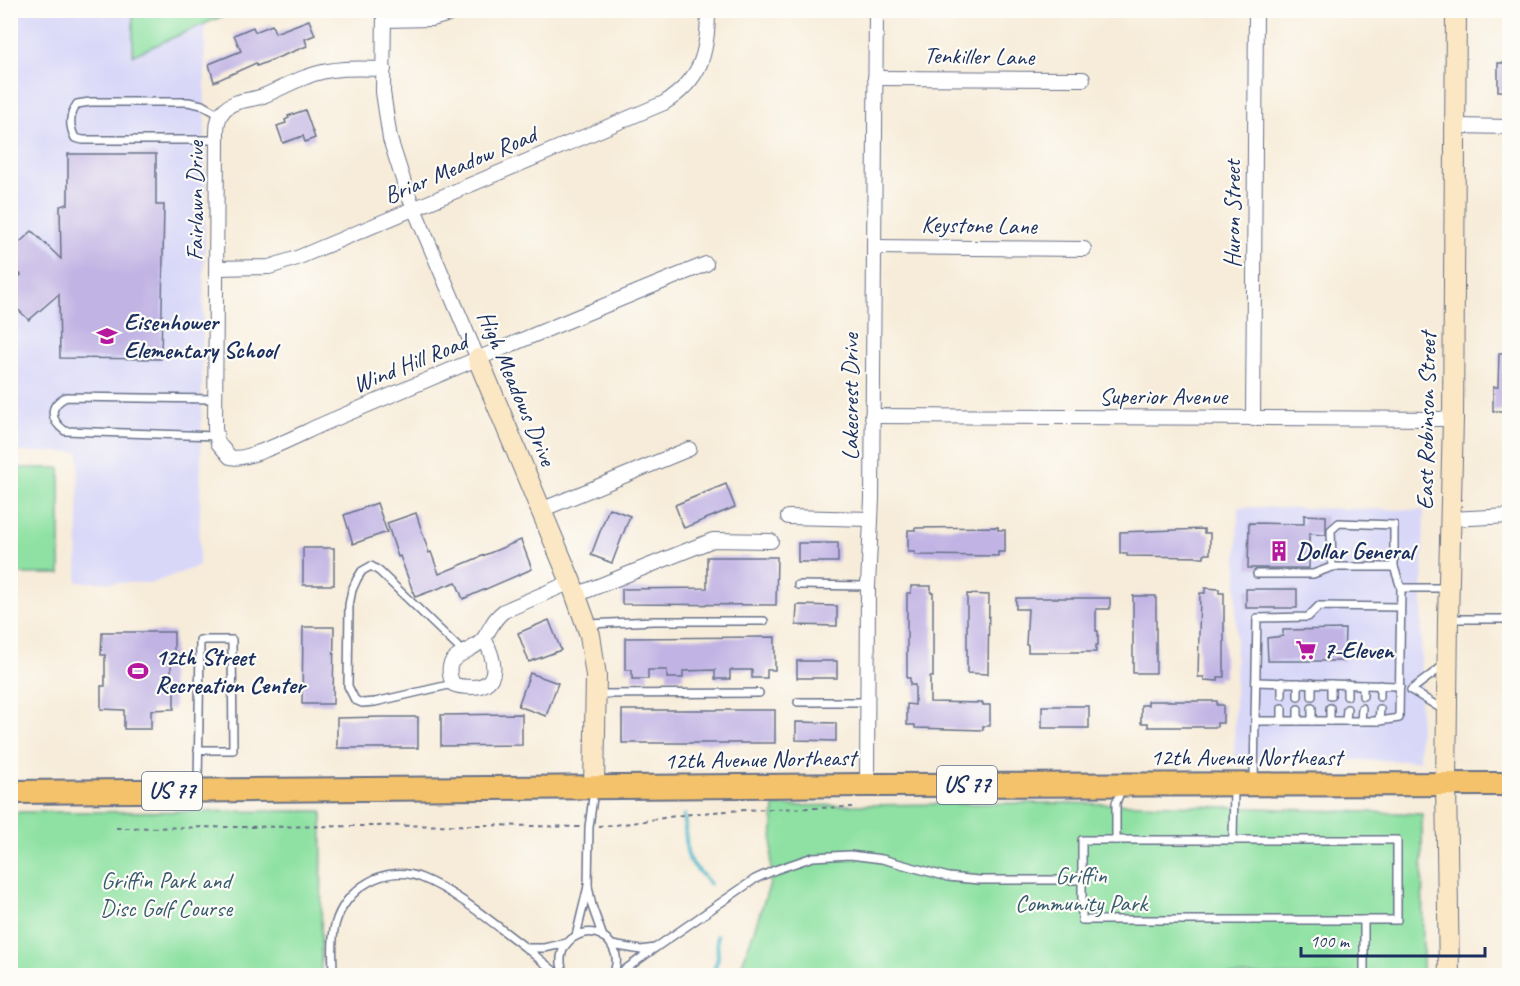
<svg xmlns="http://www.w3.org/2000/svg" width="1520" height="986" font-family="Caveat,sans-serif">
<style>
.built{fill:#d8d7f8}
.green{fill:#8ee1a2;stroke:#548880;stroke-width:1.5}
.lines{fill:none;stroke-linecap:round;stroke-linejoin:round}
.stream{stroke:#4db8ca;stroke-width:4}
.building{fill:#c1b4e4}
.lane-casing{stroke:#687189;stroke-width:10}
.street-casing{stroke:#687189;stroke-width:16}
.secondary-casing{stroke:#687189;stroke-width:22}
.primary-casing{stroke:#687189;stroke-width:26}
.path{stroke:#687189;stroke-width:2;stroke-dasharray:4.5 4.5;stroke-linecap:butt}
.lane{stroke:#fff;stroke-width:7}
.street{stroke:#fff;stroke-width:14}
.secondary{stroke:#fbe7c3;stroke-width:20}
.primary{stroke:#f4c26a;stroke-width:22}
.labels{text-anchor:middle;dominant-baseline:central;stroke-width:4.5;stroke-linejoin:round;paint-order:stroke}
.shield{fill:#fdfcf7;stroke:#5f6c8c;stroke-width:1.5}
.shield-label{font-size:22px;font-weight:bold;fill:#1b2f5e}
.street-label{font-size:24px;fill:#1b2f5e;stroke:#fdfcf7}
.poi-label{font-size:24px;font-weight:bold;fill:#1b2f5e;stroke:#fdfcf7;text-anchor:start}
.park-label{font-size:24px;fill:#385c6f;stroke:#fdfcf7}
</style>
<rect width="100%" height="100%" fill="#fdfcf7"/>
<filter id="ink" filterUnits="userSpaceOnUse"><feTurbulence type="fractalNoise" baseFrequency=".0167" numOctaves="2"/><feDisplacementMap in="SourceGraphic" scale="12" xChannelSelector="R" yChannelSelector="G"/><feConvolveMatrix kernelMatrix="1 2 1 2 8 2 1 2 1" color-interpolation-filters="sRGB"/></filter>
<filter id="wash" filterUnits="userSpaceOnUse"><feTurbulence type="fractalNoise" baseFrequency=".008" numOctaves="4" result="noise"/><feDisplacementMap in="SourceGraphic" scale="24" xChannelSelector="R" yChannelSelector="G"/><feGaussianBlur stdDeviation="1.35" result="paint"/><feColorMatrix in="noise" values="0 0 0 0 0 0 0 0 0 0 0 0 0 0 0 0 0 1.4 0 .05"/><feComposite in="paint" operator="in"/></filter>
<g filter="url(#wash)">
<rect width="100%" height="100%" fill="#f7ecd9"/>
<g class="built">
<path d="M10,11H133V55L205,23V221L199,566L152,583L77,582L79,452H11Z"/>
<path d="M1238,507L1424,510L1419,761L1234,758Z"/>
</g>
<g class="green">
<path d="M133,11V10L234,11L133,55Z"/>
<rect x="11" y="468" width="49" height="106"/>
<path d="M1037,803L1140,804L1422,814L1423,975L738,976L770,884L774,806Z"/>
<path d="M322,811L321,975H11V812Z"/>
</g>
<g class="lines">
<g class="stream">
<path d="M684,815L687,852L690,861L710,884"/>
<path d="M712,976L718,958L717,936"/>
</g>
</g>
<g id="blocks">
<g class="building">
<path d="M309,20L315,35L305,39L307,46L257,66L256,63L214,82L209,64L241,51L234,35L253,27L255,32L272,25L275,33Z"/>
<rect x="1498" y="63" width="11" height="28"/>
<path d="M305,110L315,138L305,142L303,136L283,143L277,126L286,123L285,120L289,118L288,116Z"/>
<path d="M68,154H156V205H164L161,359L60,358L59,294L29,320L10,302V285L21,275L10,264V251L32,231L61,259L60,206L68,204Z"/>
<path d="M1499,353H1509V411H1493V387H1498Z"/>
<path d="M726,484L735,507L684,528L675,505Z"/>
<path d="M377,503L387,532L353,544L344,515Z"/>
<path d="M609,508L630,516L612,563L591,555Z"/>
<path d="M416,513L429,553L431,552L439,574L521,540L532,569L463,599L456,582L415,597L400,556L398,557L387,523Z"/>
<path d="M1304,515L1326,516V535L1309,534V568H1248L1249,523L1304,524Z"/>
<path d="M998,527V530H1005V552H998V556L915,555V552H908V530H915V528Z"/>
<path d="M1204,529V533H1210V554H1204V557L1127,556V553H1120V532Z"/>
<rect x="798" y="543" width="40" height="19"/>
<rect x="303" y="548" width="31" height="37"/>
<path d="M707,557H777L776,605L622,604V589L707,588Z"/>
<path d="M911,586H931V593H933V677H930V702L983,703V705H990V726H983V730L915,728V725H907V704L915,705V685H910V678H907V593H911Z"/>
<path d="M1205,588L1219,589V593H1224V677H1218V681L1204,680V677H1198L1200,593H1205Z"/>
<rect x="1246" y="589" width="51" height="19"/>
<path d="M967,594L989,595L988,674L967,673Z"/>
<rect x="1133" y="596" width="23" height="77"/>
<path d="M1016,598H1110V609H1096V631H1098V645H1096V652H1028V645H1026L1028,609H1016Z"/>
<path d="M797,605L837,606V626L796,625Z"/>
<path d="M549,620L561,650L529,662L518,633Z"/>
<path d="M303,627H334L333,704H302Z"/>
<path d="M1345,629L1344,661H1268L1267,638L1283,636V630Z"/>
<path d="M102,632H174V656H171V687H174V709L151,710V729H124V710L101,709V686H105V655H101Z"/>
<path d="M775,637V670H767V678H752V670H730V679H715V670L683,671V678H667V670H648V679H632V670H625V638Z"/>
<rect x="797" y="661" width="40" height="17"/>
<path d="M530,673L558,683L546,716L518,706Z"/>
<path d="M1148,701H1217V705H1223V723H1217V727H1148V723H1141V705H1148Z"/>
<rect x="1042" y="706" width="47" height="22"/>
<rect x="622" y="710" width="153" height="33"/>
<path d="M522,714V745L441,746V715Z"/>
<path d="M383,717H418V748H337V718Z"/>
<path d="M796,722L836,723V741L796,740Z"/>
</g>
</g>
</g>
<g filter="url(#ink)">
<use href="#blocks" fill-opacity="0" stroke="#687189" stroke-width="1.5"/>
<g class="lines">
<g class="lane-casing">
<g id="lane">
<path d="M217,140H83L75,138C69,126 69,116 77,104L90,102H188L202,105L220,115"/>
<path d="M216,399L66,397C48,406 50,420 65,431L216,436"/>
<path d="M1257,574H1313L1332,567H1394"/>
<path d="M798,585L868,586"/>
<path d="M1401,588H1446"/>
<path d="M1450,619H1510"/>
<path d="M589,624L653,621H764"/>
<path d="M1443,666L1411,690L1445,711"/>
<path d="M1256,682L1400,686"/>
<path d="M1282,682V695"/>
<path d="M1312,683V696"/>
<path d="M453,684L375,702L362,703L355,700L348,686L349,605L352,590L357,579L362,571L371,566L379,571L463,652"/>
<path d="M599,694L759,693"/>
<path d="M1298,696V683"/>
<path d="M1331,696V684"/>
<path d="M1347,696V684"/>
<path d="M1363,696V685"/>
<path d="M1380,697V685"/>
<path d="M798,702H868"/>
<path d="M1282,708V721"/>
<path d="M1312,708V721"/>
<path d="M1298,709V721"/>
<path d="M1255,721L1257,618L1308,617L1319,606L1400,607"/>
<path d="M1330,721V708"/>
<path d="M1346,721L1347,709"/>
<path d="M1361,721L1362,708"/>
<path d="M1379,721L1380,709"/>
<path d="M198,750H233L232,640H200L198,789"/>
<path d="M1254,782L1255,721H1379L1399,718L1401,588L1394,567V525L1339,523L1331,530L1332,567"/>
<rect x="1082" y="840" width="315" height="80"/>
<path d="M1116,840V803L1121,790"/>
<path d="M1233,840L1234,789"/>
<path d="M588,886L589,827L594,790"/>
<path d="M1364,920V976"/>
<path d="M576,936L588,886L592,906L603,937"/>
<path d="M612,945L641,950L655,948L616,976"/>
<path d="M655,948L755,879L775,870L813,857L850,855L882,859L948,877L979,880H1082"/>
<path d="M333,976C333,959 331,940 335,925C345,888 386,863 422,878C457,892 495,925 526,948"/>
<path d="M560,976L526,948H544L567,943"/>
<path d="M565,976C546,940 597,915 613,948C618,957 617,967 612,976"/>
</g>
</g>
<g class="street-casing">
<g id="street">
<path d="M384,10L383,92L390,139L407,192L478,359"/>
<path d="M384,20L432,19L464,10"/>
<path d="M384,69C358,68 330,67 306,77C291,82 278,90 263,96C250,101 236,99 225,109C216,118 217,129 217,140L215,429L218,443L230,457C247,463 304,432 323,424C450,370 578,316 706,264"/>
<path d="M875,78L1083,79"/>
<path d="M1456,126L1510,127"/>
<path d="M874,247L1084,249"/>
<path d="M217,268L269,267L297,258L664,103C701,80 708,53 708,10"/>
<path d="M872,416L1453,419"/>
<path d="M1253,419L1256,10"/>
<path d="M541,510L689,449"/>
<path d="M788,517L871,519"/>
<path d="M1450,519L1510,516"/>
<path d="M576,595L713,540L771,541"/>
<path d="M484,638C494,657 503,686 472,687C465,687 459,687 453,684C439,652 471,656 484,638C492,627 492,620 504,611L571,582"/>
<path d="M867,785L868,586L872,498L876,10"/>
</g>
</g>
<g class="secondary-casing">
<g id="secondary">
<path d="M478,359L571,582L590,635L596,676L594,787"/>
<path d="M1449,976L1446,784L1448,620L1453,419L1456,10"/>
</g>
</g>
<g class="primary-casing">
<path id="primary" d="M10,792L867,785L1510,784"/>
</g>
<g class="path">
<path d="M598,826C624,825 649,820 676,816C733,808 793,809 852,807"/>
<path d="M116,828L486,825L580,827"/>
</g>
<use href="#lane" class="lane"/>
<use href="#street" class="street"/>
<use href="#secondary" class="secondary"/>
<use href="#primary" class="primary"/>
</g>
</g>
<defs>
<g id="school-bare" transform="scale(1.62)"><path d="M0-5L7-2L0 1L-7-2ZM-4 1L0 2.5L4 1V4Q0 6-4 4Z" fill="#b5179e" stroke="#fdfcf7" stroke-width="2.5" paint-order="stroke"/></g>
<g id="building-bare" transform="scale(1.62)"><path d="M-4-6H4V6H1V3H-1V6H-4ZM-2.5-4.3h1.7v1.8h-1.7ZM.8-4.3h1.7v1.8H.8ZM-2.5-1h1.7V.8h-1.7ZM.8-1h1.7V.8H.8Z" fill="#b5179e" stroke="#fdfcf7" stroke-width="2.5" paint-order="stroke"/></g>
<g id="supermarket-bare" transform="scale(1.62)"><path d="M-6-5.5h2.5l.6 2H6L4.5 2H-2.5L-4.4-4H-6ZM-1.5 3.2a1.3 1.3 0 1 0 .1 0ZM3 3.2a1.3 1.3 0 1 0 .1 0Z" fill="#b5179e" stroke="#fdfcf7" stroke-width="2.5" paint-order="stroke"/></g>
<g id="stadium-bare" transform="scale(1.62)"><path d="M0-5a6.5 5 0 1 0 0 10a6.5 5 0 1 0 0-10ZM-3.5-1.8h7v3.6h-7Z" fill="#b5179e" stroke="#fdfcf7" stroke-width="2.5" paint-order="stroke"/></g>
</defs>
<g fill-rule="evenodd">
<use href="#school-bare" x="107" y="336"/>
<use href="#building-bare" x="1279" y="551"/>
<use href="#supermarket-bare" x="1306" y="650"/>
<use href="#stadium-bare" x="138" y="671"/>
</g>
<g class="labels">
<g class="shield">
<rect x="937" y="766" width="60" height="38" rx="4.5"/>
<rect x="142" y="772" width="60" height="38" rx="4.5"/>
</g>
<g class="shield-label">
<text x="967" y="785">US 77</text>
<text x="172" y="791">US 77</text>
</g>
<g class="street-label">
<text transform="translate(979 56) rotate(1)">Tenkiller Lane</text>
<text transform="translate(460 165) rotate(-23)">Briar Meadow Road</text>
<text transform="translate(195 201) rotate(-90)">Fairlawn Drive</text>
<text transform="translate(1232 214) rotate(-90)">Huron Street</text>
<text transform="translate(979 225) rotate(1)">Keystone Lane</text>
<text transform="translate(410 363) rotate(-22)">Wind Hill Road</text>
<text transform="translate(517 388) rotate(67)">High Meadows Drive</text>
<text x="1163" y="396">Superior Avenue</text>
<text transform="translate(850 397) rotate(-90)">Lakecrest Drive</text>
<text transform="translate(1426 421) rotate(-89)">East Robinson Street</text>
<text x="1246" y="757">12th Avenue Northeast</text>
<text transform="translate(760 759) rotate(-1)">12th Avenue Northeast</text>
</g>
<g class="poi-label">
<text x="124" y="322">Eisenhower<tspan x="124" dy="28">Elementary School</tspan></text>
<text x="1296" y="551">Dollar General</text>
<text x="1323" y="650">7-Eleven</text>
<text x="155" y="657">12th Street<tspan x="155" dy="28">Recreation Center</tspan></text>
</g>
<g class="park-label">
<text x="1081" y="875">Griffin<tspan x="1081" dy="28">Community Park</tspan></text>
<text x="166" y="880">Griffin Park and<tspan x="166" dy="28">Disc Golf Course</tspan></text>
</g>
</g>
<rect width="1520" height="986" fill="none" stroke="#fdfcf7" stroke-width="36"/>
<path d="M1301 947v9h184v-9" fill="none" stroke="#1b2f5e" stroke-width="3"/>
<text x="1310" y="947" font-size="18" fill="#1b2f5e" stroke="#fdfcf7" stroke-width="4.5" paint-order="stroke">100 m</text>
</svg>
